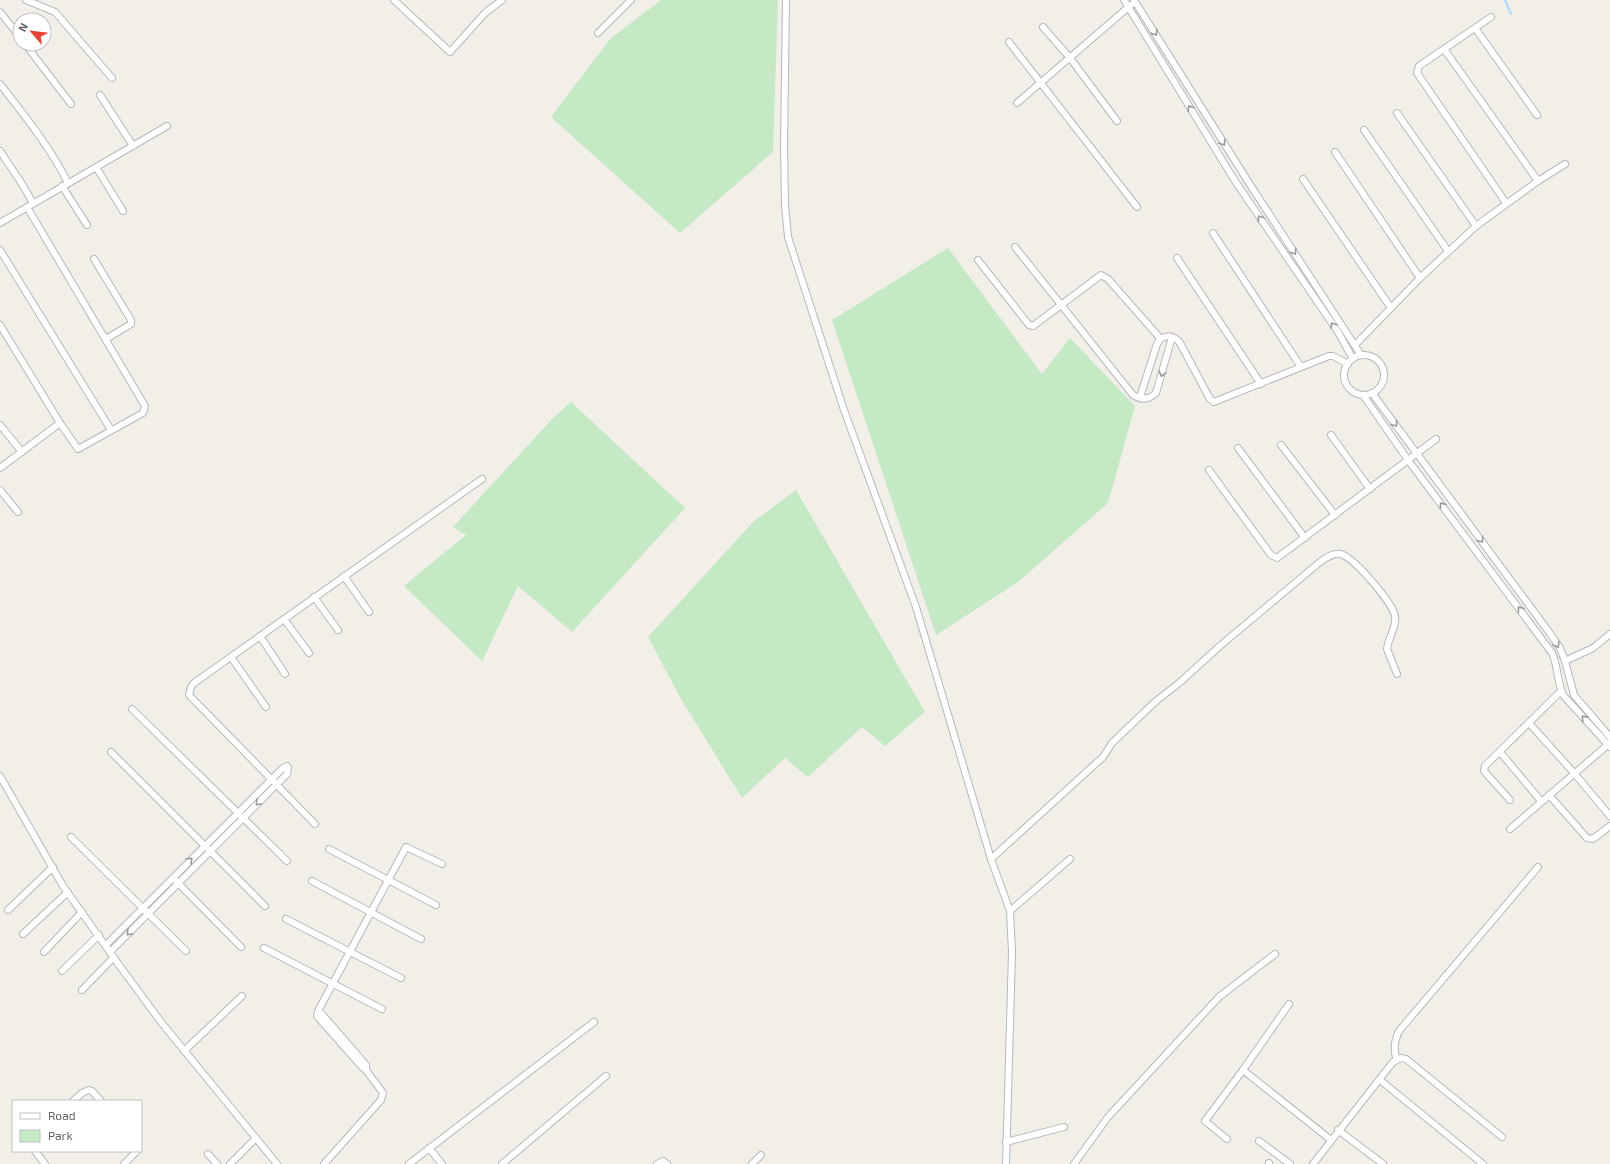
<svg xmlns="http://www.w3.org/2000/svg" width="1610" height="1164" font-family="'Exo 2',sans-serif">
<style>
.green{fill:#c5e8c5}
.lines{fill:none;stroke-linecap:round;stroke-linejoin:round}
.stream{stroke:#aadaff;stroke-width:2}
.minor-casing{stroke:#b5b8bc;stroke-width:8}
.minor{stroke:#fff;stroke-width:6}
.oneway{stroke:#979a9d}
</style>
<rect width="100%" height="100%" fill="#f1efe8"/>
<g class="green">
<path d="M661,0H778L773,152L680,233L551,117L610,39Z"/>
<path d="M948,248L1042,374L1070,338L1135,406L1108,503L1018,582L936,635L832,320Z"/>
<path d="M571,402L685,508L572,632L518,586L482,661L404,586L466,535L453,527L553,418Z"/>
<path d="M796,490L925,712L885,746L862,727L808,777L785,758L742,798L681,699L648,637L753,522Z"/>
</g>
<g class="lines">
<path class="stream" d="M1505,0L1511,14"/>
<g class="minor-casing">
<g id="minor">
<path d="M26,0L55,12L112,78"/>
<path d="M394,0L450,52L485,13L502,0"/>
<path d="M786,0L784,147L785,205L788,237L844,410L916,607L991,859L1010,911L1012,952L1006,1164"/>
<path d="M1124,0L1235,181L1338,332L1353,359"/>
<path d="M1134,0L1249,183L1361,355"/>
<path d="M0,12L20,37"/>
<path d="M1491,17L1419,66L1417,73L1506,203"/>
<path d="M1043,27L1070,58L1117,121"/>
<path d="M1475,28L1537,115"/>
<path d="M598,33L631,0"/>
<path d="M1009,42L1137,207"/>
<path d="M25,44L71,104"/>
<path d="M1444,49L1538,181"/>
<path d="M0,84C25,116 50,147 68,183"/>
<path d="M100,95L133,146"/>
<path d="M1017,103L1131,5"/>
<path d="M1397,113L1476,226"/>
<path d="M1364,130L1448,251"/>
<path d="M0,151L22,184L33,203"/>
<path d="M1335,152L1420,278"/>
<path d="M96,167L123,211"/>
<path d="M1303,179L1391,308"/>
<path d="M62,186L87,225"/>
<path d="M0,223L167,126"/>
<path d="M1213,233L1301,367"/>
<path d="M1015,247L1133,395C1141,400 1149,400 1156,393L1172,337"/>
<path d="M0,250L111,430"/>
<path d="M1177,258L1261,384"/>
<path d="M94,259L131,320V324L106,339"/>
<path d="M978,260L1029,325L1033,326L1101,275L1108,279L1160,338"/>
<path d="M0,325L60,423L78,449L143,413L145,406L27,207"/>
<path d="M1355,345L1420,278L1476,226L1538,181L1565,164"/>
<circle cx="1364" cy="375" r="20"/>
<path d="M1372,393L1549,632L1560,648L1565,661L1574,695L1610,737"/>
<path d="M1363,395L1408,460L1552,653C1558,666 1557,681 1563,695L1610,747"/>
<path d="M1140,397L1157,344C1162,334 1173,334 1180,343L1210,399L1214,402L1329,356H1333L1348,364"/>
<path d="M0,425L22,452"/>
<path d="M1331,435L1370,489"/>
<path d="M1281,445L1335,515"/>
<path d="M1238,448L1305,538"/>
<path d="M0,468L60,423"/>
<path d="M1209,470L1271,555L1277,558L1436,439"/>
<path d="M0,490L18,512"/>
<path d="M344,576L369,612"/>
<path d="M314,597L338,630"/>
<path d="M284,619L309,653"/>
<path d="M260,636L285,674"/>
<path d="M231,657L266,707"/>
<path d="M1565,661L1593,648L1610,634"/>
<path d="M132,709L287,861"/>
<path d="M1529,723L1574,773L1610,816"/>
<path d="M111,752L265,906"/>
<path d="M1500,752L1541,801"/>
<path d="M0,776L63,886L119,965L161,1022L277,1164"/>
<path d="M1549,795L1587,838L1593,839L1610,826"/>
<path d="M1510,800L1484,771L1485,766L1561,691"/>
<path d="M315,824L189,695L191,687L194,683L482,479"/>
<path d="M1510,829L1610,743"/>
<path d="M71,837L186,951"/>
<path d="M329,849L436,905"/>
<path d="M991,859L1103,757L1112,743L1156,701L1178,684L1221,645L1320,562C1326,558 1332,553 1340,554C1353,556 1392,602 1395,616C1397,627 1388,638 1387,649L1397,674"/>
<path d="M176,881L241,947"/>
<path d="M312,881L421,939"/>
<path d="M8,910L53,867"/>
<path d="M1010,911L1070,859"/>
<path d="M286,919L401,978"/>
<path d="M23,934L68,892"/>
<path d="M106,945L283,768L287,766L288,767L287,774L277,784L110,952"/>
<path d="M264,948L382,1009"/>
<path d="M44,952L82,912"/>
<path d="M62,971L99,935"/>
<path d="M82,990L114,957"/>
<path d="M1289,1004L1243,1070L1331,1140"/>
<path d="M318,1011L321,1013L366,1065V1070L363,1068L317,1016L318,1011L406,847L442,864"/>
<path d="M184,1051L242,996"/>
<path d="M1396,1059C1394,1048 1394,1042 1399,1031L1538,867"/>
<path d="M1380,1080L1483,1164"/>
<path d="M73,1101L82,1093L89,1090L92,1091L101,1101"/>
<path d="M1338,1130L1383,1164"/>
<path d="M1227,1139L1205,1121L1243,1070"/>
<path d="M1259,1141L1290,1164"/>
<path d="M1006,1142L1064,1127"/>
<path d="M429,1148L442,1164"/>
<path d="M35,1151L45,1164"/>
<path d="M208,1154L217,1164"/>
<path d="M124,1164L137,1151"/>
<path d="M230,1164L256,1138"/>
<path d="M324,1164L381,1100L383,1093L366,1070"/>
<path d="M409,1164L594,1022"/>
<path d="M502,1164L606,1076"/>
<path d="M657,1164L663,1161L667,1164"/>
<path d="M752,1164L761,1155"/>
<path d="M1074,1164L1108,1117L1219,997L1275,954"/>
<path d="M1269,1164V1163"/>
<path d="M1313,1164L1393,1062L1401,1058L1406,1059L1502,1137"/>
</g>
</g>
<use href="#minor" class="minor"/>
</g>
<defs><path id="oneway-chevron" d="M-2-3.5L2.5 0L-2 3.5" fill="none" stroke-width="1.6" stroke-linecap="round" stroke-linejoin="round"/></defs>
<g class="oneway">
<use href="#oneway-chevron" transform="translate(1155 33) rotate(58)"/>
<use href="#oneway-chevron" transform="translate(1190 108) rotate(-122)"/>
<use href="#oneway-chevron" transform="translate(1223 143) rotate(58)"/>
<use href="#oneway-chevron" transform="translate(1260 218) rotate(-124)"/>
<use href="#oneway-chevron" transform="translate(1294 252) rotate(57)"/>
<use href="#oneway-chevron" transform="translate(1333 325) rotate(-124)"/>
<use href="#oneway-chevron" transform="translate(1162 374) rotate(105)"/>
<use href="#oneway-chevron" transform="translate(1395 424) rotate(54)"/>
<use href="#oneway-chevron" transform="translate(1442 505) rotate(-127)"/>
<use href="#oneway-chevron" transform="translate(1481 540) rotate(54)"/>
<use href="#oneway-chevron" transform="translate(1520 609) rotate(-127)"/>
<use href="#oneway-chevron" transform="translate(1557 645) rotate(59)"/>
<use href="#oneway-chevron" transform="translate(1584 718) rotate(-132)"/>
<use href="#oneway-chevron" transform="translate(258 803) rotate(135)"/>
<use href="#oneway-chevron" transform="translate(190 860) rotate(-44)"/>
<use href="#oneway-chevron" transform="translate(129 933) rotate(135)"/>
</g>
<rect x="12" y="1100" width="130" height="52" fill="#ffffff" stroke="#bfc1c3"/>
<rect x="20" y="1113" width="20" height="6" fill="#ffffff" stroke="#bfc1c3"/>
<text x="48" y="1120" font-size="12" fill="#5f6368">Road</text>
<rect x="20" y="1130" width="20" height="12" fill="#c5e8c5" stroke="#bfc1c3"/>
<text x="48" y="1140" font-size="12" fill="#5f6368">Park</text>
<g transform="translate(32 32) rotate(298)"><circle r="19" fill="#ffffff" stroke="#bfc1c3"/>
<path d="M0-3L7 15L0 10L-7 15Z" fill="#ea4335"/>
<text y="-6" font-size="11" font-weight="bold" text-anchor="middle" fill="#5f6368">N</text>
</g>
</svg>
